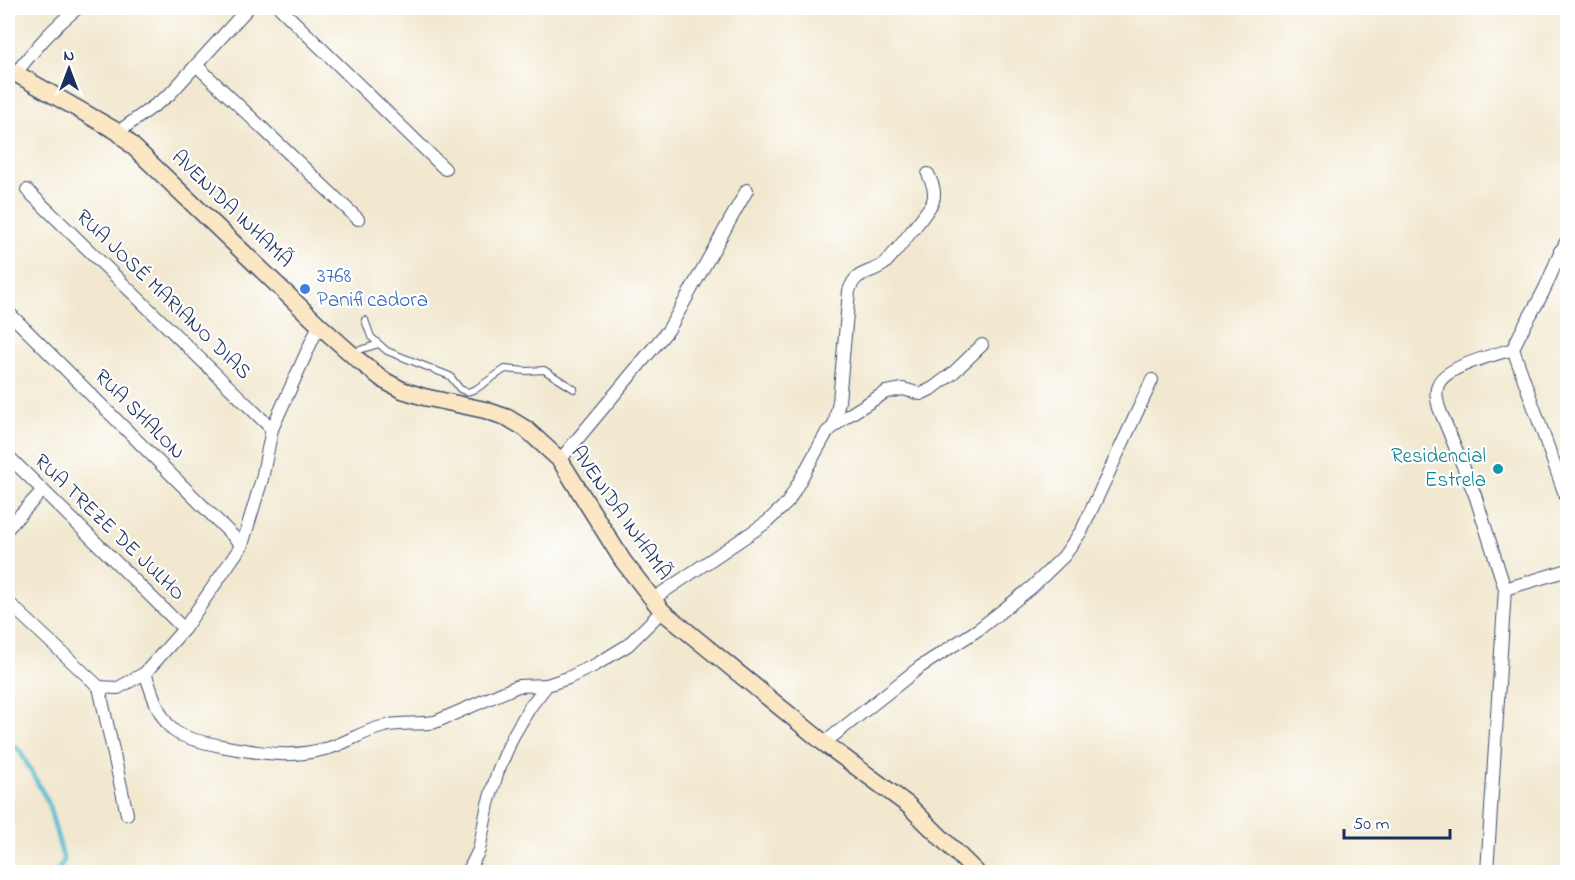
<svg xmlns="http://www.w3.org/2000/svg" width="1575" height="880" font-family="'Indie Flower',sans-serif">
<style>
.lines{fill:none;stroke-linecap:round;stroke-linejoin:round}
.stream{stroke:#57bdd4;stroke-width:4.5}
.lane-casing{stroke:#3b4b6f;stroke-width:8}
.street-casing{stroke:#3b4b6f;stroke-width:14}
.secondary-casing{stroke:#3b4b6f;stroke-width:19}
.lane{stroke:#fff;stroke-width:6}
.street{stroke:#fff;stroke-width:12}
.secondary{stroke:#fbe7c3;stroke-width:16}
.shop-dot{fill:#3f7fe0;stroke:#fff;stroke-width:2}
.culture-dot{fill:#0f9aa8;stroke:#fff;stroke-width:2}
.labels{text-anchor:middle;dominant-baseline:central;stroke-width:4.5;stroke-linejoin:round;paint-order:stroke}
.street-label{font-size:21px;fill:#1b2f5e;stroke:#fff}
.shop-label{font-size:21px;fill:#366cbe;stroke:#fff;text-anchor:start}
.culture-label{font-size:21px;fill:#0d838f;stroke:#fff;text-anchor:end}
</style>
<rect width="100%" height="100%" fill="#fff"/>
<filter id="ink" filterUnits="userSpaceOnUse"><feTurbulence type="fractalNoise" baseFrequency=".0167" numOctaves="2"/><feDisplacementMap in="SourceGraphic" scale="12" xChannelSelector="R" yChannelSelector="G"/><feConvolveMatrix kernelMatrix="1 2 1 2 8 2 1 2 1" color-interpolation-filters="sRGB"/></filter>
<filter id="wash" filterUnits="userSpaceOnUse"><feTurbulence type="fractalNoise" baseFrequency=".008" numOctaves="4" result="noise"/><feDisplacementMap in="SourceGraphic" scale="24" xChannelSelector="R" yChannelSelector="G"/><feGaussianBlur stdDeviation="1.35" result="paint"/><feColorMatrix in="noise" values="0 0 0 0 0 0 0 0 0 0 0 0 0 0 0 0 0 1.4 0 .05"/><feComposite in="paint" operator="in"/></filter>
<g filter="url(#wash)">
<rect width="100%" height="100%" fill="#f1e8cf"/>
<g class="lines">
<path class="stream" d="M8,740L20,751L48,802L64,861L57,872"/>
</g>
</g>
<g filter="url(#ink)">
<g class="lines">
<g class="lane-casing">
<g id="lane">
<path d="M365,320L371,337L387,351L450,376L460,389L467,392L476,389L505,369L526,371L544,370L574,389"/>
<path d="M353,352L379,344"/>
</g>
</g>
<g class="street-casing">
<g id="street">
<path d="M280,8L445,169"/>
<path d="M196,65L358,219"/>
<path d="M15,74C35,49 53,27 78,8"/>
<path d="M118,132L169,95L248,8"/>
<path d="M27,190L272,429"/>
<path d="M1560,251L1568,270"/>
<path d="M8,312L242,545"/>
<path d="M1513,349L1568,503"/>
<path d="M834,426L839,401L849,291C856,270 868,275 884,264C890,259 931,208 933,201C936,191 932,183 928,174"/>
<path d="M8,456L184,629"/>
<path d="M560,460L669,329L747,190"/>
<path d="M8,528L42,491"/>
<path d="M1505,589L1568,570"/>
<path d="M653,599L767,522L788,502L827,432L844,418L886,392L903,389L921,394L933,388L953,373L982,345"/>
<path d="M8,602L99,687"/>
<path d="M145,673C152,692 158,716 173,730C187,743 259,753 280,754C295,755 314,752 329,748C349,742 365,730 385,726C401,722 418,725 435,722L518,686L547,685"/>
<path d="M99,687L118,688L145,673L184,629L242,545L262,479L272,429L319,325"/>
<path d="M99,687L127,814"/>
<path d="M824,743L920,667L979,629L1032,587L1064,556L1082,530L1152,380"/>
<path d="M468,872L479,850L488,804L498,771L513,736L530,707L547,685L568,678L597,664L628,645L662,611"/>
<path d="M1487,872L1505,589L1475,495L1439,408C1437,400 1435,393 1438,385C1445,366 1495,355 1513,349C1523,325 1536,308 1546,286C1553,271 1558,254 1568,239"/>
</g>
</g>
<g class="secondary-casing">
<path id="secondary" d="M8,69L118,132L319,325L357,359L385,381L402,390L424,397L485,410L508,418L526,429L560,460L623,561L662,611L824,743L908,805L976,872"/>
</g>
<use href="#lane" class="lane"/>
<use href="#street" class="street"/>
<use href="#secondary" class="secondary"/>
</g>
</g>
<circle class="shop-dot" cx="305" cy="289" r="6"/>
<circle class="culture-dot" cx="1498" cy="469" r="6"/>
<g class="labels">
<g class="street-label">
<text transform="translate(231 209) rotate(44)">AVENIDA INHAMÃ</text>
<text transform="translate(163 295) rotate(44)">RUA JOSÉ MARIANO DIAS</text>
<text transform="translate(139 415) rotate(45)">RUA SHALON</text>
<text transform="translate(620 513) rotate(55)">AVENIDA INHAMÃ</text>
<text transform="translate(109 528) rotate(44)">RUA TREZE DE JULHO</text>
</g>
<g class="shop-label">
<text x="317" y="277">3768<tspan x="317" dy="24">Panificadora</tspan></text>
</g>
<g class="culture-label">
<text x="1486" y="457">Residencial<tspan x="1486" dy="24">Estrela</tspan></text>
</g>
</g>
<rect width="1575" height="880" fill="none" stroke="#fff" stroke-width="30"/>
<g transform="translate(69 69)" stroke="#ffffff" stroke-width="4.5" paint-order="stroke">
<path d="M0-4.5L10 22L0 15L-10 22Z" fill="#1b2f5e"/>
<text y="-9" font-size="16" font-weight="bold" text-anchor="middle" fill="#1b2f5e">N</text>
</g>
<path d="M1344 829v9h106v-9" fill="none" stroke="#1b2f5e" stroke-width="3"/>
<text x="1353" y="829" font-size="18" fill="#1b2f5e" stroke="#ffffff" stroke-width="4.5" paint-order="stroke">50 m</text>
</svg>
